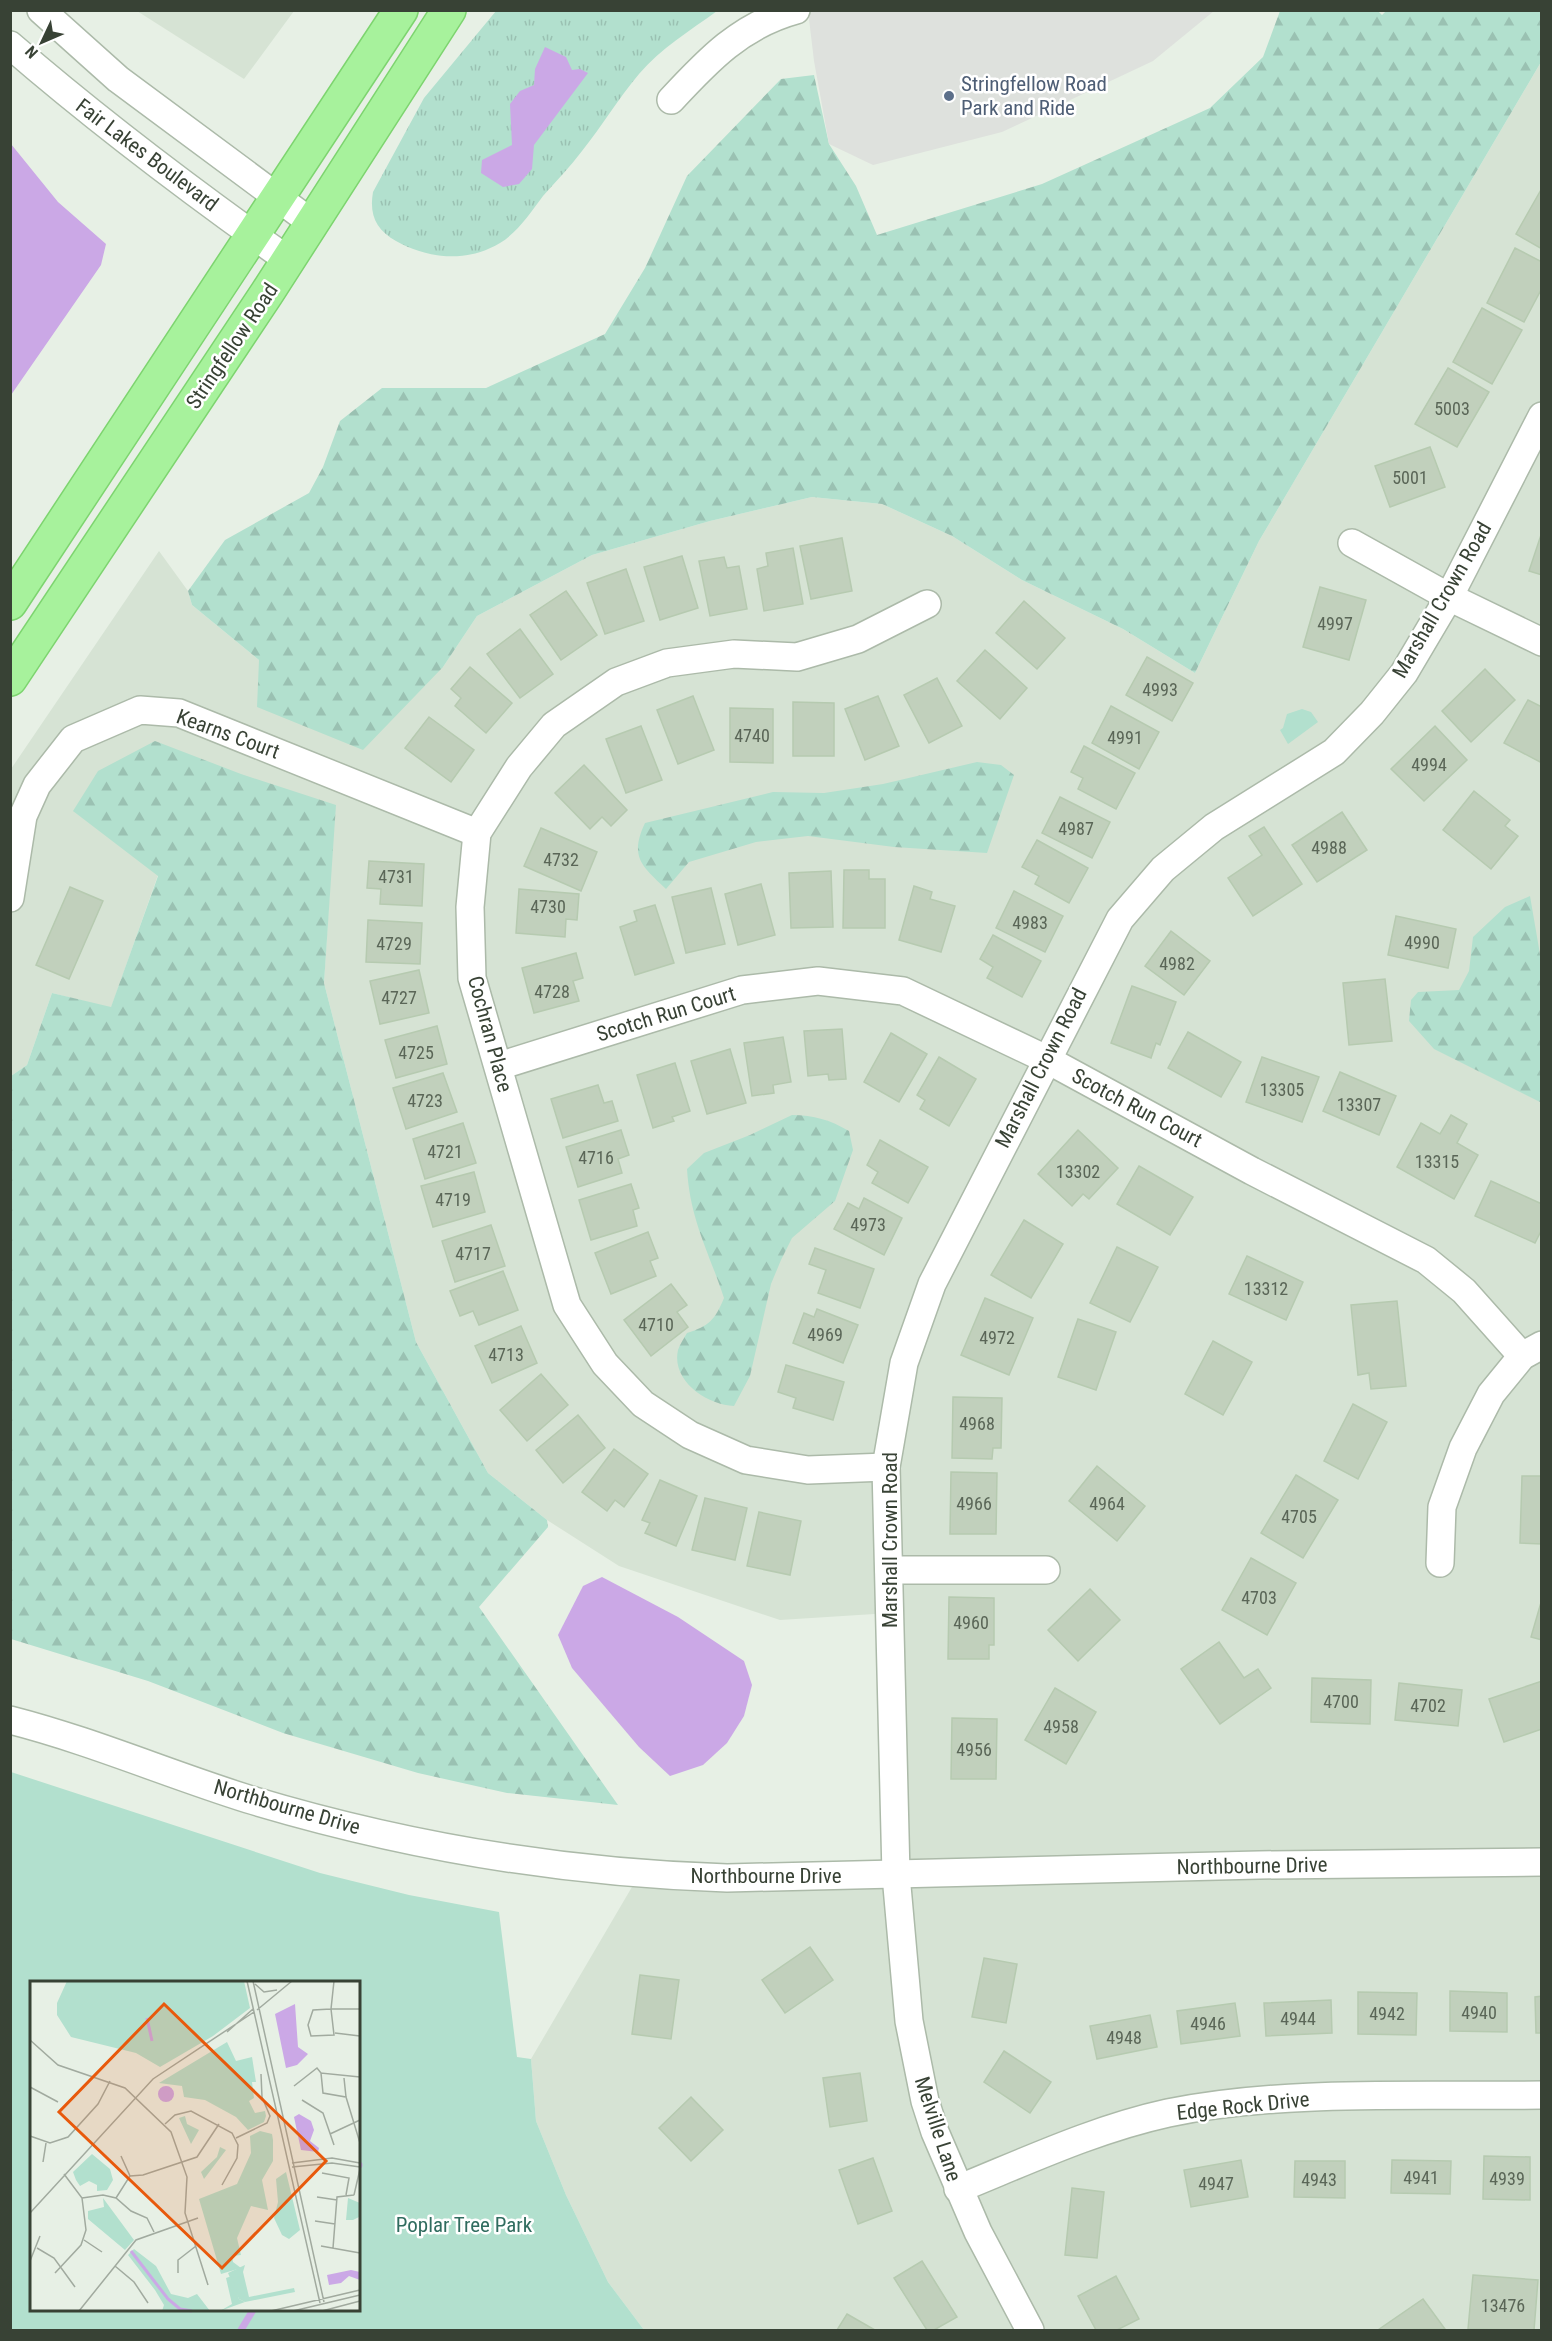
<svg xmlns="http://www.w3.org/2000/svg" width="1552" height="2341" font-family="'Roboto Condensed',sans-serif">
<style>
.residential{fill:#d6e3d4}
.grass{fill:url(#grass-tufts)}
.forest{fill:url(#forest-firs)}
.park{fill:#b2e0ce;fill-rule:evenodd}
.parking{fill:#dee1dd}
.water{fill:#cba8e6}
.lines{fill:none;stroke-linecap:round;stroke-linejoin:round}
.stream{stroke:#cba8e6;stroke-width:7}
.building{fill:#c1d0bc;stroke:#b6cab0;stroke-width:1.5}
.minor-casing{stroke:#acbaa9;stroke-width:30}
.major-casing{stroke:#7dd46f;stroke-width:36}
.minor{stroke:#fff;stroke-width:27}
.major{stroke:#a7f29c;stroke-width:33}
.service-dot{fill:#5c6f8a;stroke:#fff;stroke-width:2}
.labels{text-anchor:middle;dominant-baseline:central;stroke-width:5;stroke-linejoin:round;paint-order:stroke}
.number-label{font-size:18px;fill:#5a6657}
.service-label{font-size:21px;fill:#4e5e75;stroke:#fff;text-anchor:start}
.street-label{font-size:21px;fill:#384235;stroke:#fff}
.park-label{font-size:21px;fill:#306c5f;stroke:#fff}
.inset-river{fill:none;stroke:#cba8e6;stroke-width:3}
.inset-road{fill:none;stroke:#a1aa9f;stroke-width:1.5}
.view{fill:#e8590c;fill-opacity:0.15;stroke:#e8590c;stroke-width:3}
.inset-edge{fill:none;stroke:#384235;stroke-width:3}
</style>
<defs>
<pattern id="grass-tufts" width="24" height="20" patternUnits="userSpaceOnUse" patternTransform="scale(1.5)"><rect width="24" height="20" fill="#b2e0ce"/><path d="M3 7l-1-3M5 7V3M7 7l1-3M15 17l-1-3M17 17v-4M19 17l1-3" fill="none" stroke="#9ac1b2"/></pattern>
<pattern id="forest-firs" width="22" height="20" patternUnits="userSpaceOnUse" patternTransform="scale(1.5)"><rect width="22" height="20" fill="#b2e0ce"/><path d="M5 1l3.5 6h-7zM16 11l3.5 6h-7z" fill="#9ac1b2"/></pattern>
</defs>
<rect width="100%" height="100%" fill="#e7f0e5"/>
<g class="residential">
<path d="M137,11H294L244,79Z"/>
<path d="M1541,62V2330H644L608,2282L566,2195L536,2121L531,2059L639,1875H896L890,1613L780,1620L619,1566L547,1520L488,1473L416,1342L324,983L335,805L158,875L111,1008L52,993L27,1065L11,1076V769L159,551L188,591L192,605L259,660L443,667L477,616L592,555L710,521L812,497L882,504L952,536L1022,580L1123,629L1195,673L1259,541Z"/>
</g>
<path class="grass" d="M496,11H717C691,30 660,49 639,74C618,99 602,126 582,151C570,167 556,181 543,196C531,212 518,232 500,243C467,263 428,259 396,241C376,230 369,215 373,192L424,98Z"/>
<g class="forest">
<path d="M1377,10L1382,15L1387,10L1541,11V62L1259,541L1195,673L1123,629L1022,580L952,536L882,504L812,497L710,521L592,555L477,616L443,667L363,750L257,707L259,660L192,605L188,591L225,540L309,493L323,467L340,421L382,388H486L605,334L645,268L687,176L781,79L814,75L829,144L856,186L877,235L1042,184L1210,108L1263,57L1280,11Z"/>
<path d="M155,741L241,774L336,805L324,983L416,1342L488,1473L547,1520L548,1527L479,1607L618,1805L507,1793L418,1773L283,1733L148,1681L11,1639V1076L27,1065L52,993L111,1007L158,876L73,811L98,771Z"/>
<path d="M977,762L1001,765L1014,775L987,853L894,847L808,836L756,842L689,862L666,889C642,866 629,857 645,823L773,792L824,793L883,784Z"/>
<path d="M1530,896L1541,960L1540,1102L1434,1049L1409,1021L1411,1000L1418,992L1459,990L1469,971L1473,937L1505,907Z"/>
<path d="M792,1115C814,1115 830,1120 849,1131L853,1150L835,1201L792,1238L781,1260L771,1284L750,1376L734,1406C707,1405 671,1381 678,1350C680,1344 684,1338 687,1333C709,1326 715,1320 724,1298C709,1252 690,1220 687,1169L704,1153L750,1135Z"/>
</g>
<g class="park">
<path d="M1302,709L1311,712L1318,722L1288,744L1280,730L1283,728L1287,714Z"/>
<path d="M11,1772L320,1873L409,1895L499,1912L517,2057L531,2059L536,2121L566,2195L608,2282L644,2330H11ZM32,1982H358V2310H32Z"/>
</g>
<path class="parking" d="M808,11H1214L1153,61L1002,132L873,165L829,144L814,61Z"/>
<g class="water">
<path d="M545,47L566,57L572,70L580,69L588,73L534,145L532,169L519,184L503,187L481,173L482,160L512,145L510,104L520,91L534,85L535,69Z"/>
<path d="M11,144L58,202L106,244L101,265L11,395Z"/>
<path d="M602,1577L678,1617L744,1661L752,1685L744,1716L727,1743L703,1765L670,1776L639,1747L572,1668L558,1635L583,1586Z"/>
</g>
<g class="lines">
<g class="stream">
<path d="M358,2165H359"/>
<path d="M241,2330L253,2310"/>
</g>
</g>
<g class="building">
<path d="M1542,188V249L1516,234Z"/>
<path d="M1515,248L1542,262V288L1524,322L1487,303Z"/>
<path d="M1482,308L1522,330L1492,384L1453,362Z"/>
<path d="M1448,368L1489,392L1457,447L1415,424Z"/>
<path d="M1430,447L1445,487L1390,507L1375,466Z"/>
<path d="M1542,532V575L1529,571Z"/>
<path d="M842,538L852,591L811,599L800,546Z"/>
<path d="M793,548L803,604L764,611L757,569L768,566L766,553Z"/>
<path d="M682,556L698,608L660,620L644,567Z"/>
<path d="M724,557L727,568L739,566L747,609L710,616L699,561Z"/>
<path d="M626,569L644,621L605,634L587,583Z"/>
<path d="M1320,587L1366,600L1349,660L1303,647Z"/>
<path d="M566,591L597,635L561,660L530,615Z"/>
<path d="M1024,601L1065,638L1037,669L996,633Z"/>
<path d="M520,629L553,674L520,698L487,654Z"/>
<path d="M985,650L1027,688L1000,719L957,681Z"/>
<path d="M1147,657L1193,683L1172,721L1126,695Z"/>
<path d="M470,667L512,703L486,733L455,706L461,698L451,689Z"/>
<path d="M1485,669L1515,700L1471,742L1442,711Z"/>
<path d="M937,678L962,726L929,743L904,695Z"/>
<path d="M693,696L714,750L678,764L657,710Z"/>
<path d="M878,696L899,746L865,760L845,709Z"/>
<path d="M1528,700L1542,707V763L1504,743Z"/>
<path d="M793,702L834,703V756H793Z"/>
<path d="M1111,706L1159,732L1139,769L1092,743Z"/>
<path d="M730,708L773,709V763L730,762Z"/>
<path d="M429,717L474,750L451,782L405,748Z"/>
<path d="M641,726L662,780L626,793L606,739Z"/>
<path d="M1435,726L1467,760L1424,801L1391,769Z"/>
<path d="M1084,746L1135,773L1116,809L1078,789L1083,778L1071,772Z"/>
<path d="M584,765L627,810L611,826L602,817L590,829L555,793Z"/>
<path d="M1474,791L1510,820L1505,826L1518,836L1491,869L1443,830Z"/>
<path d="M1060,797L1110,822L1092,858L1042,833Z"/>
<path d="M1342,812L1367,850L1317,882L1292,845Z"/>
<path d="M1264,827L1302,884L1253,916L1228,878L1262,855L1249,836Z"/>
<path d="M541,828L597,852L581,891L524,866Z"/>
<path d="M1037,840L1088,868L1069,903L1035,884L1039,876L1022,867Z"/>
<path d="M369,861L424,864L422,906L380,904L381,889L367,888Z"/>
<path d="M844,870H869V879H885V928H843Z"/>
<path d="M831,871L833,927L791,928L789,873Z"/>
<path d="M761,884L775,935L738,945L725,894Z"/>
<path d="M914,886L932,892L930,899L955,906L941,952L899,940Z"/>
<path d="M70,887L103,901L69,979L36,965Z"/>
<path d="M711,888L725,944L686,953L672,897Z"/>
<path d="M519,889L579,894L577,920L566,919L565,937L516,933Z"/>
<path d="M1014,891L1063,916L1045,952L996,928Z"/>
<path d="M655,905L674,963L635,975L620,927L637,921L634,911Z"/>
<path d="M1396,916L1456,929L1448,968L1388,955Z"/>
<path d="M368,920L422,923L420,964L366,962Z"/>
<path d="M1171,931L1210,961L1184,995L1145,966Z"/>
<path d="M993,935L1041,961L1022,997L987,978L993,967L980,959Z"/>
<path d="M576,953L583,978L573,981L579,1001L534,1013L522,968Z"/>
<path d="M419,970L429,1013L380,1024L370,981Z"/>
<path d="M1385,979L1392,1041L1349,1045L1343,983Z"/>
<path d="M1132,986L1176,1002L1160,1045L1156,1043L1151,1058L1111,1043Z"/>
<path d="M437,1026L447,1064L396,1078L385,1040Z"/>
<path d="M842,1029L846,1079L829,1080L828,1074L808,1076L804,1031Z"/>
<path d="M1188,1032L1241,1062L1221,1097L1168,1068Z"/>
<path d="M891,1033L927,1054L899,1102L864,1082Z"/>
<path d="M783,1037L791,1082L773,1085L774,1093L752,1096L744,1043Z"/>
<path d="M730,1049L746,1103L707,1114L691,1061Z"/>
<path d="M939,1057L976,1079L949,1126L920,1109L925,1100L917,1095Z"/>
<path d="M1262,1057L1319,1077L1302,1122L1246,1102Z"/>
<path d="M675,1063L690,1111L672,1117L674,1121L653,1128L637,1075Z"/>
<path d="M1340,1072L1396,1096L1379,1135L1323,1111Z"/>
<path d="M443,1073L457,1112L406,1129L393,1088Z"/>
<path d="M598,1085L604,1103L612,1101L618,1121L563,1138L551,1099Z"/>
<path d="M1451,1115L1467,1124L1457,1143L1478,1155L1454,1199L1397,1167L1421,1123L1440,1134Z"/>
<path d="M463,1123L476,1163L425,1179L413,1139Z"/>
<path d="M621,1130L629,1155L618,1159L622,1173L578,1187L566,1147Z"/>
<path d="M1078,1130L1118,1168L1089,1199L1083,1194L1072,1206L1038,1174Z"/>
<path d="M880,1140L928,1167L908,1203L872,1183L878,1172L867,1165Z"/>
<path d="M1139,1166L1193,1197L1170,1235L1117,1204Z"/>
<path d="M474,1172L485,1212L433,1227L421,1186Z"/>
<path d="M1491,1181L1542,1204V1229L1535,1243L1475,1216Z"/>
<path d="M631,1184L639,1208L633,1210L637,1226L591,1240L579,1200Z"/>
<path d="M864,1198L902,1218L884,1255L834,1229L848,1203L859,1209Z"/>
<path d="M1024,1220L1063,1244L1031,1298L991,1275Z"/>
<path d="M491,1225L505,1266L455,1282L442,1241Z"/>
<path d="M648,1232L658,1258L650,1261L656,1276L611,1294L595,1253Z"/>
<path d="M1117,1247L1158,1267L1130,1322L1090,1303Z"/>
<path d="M815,1248L874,1269L860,1308L818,1293L826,1270L809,1264Z"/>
<path d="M1247,1256L1303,1282L1286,1320L1229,1294Z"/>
<path d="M503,1271L518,1310L479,1325L473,1311L460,1316L450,1291Z"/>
<path d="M671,1284L687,1305L677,1312L688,1327L651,1356L624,1320Z"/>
<path d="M985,1298L1033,1318L1009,1375L961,1355Z"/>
<path d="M1397,1301L1406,1386L1371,1389L1369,1373L1358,1375L1351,1305Z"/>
<path d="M817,1309L858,1325L843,1363L793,1343L804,1313L814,1317Z"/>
<path d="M1078,1319L1116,1332L1096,1390L1058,1377Z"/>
<path d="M521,1326L537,1363L492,1383L475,1346Z"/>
<path d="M1213,1341L1252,1362L1223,1415L1185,1394Z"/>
<path d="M786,1365L844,1382L833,1420L793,1408L796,1398L778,1392Z"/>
<path d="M541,1374L568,1405L527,1441L500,1410Z"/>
<path d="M953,1397L1002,1398L1001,1448H993L992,1459L952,1458Z"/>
<path d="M1353,1404L1387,1422L1358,1479L1324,1461Z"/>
<path d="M578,1415L605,1448L563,1483L536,1450Z"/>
<path d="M614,1449L648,1474L624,1507L615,1500L607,1511L582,1492Z"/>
<path d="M1097,1466L1145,1506L1117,1541L1069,1501Z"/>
<path d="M951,1472L997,1473L996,1534H950Z"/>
<path d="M1296,1475L1338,1500L1303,1558L1261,1533Z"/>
<path d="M1522,1476H1542V1544L1520,1543Z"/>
<path d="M660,1480L697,1496L676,1546L645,1533L650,1523L642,1520Z"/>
<path d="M705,1498L747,1508L735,1560L692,1550Z"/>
<path d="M759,1512L801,1521L790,1575L747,1566Z"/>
<path d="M1251,1558L1296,1583L1267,1635L1222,1610Z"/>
<path d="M1090,1589L1120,1620L1078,1661L1048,1630Z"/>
<path d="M949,1597L994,1598V1645H989V1659H948Z"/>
<path d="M1542,1599V1640L1531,1637Z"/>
<path d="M1219,1642L1244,1678L1258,1669L1271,1688L1220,1724L1181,1669Z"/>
<path d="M1312,1678L1371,1680L1370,1724L1311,1722Z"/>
<path d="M1542,1681V1729L1504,1742L1489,1699Z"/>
<path d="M1399,1683L1462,1690L1458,1726L1395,1720Z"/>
<path d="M1055,1688L1096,1712L1066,1764L1025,1740Z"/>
<path d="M952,1718L997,1719L996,1779H951Z"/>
<path d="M810,1947L833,1980L785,2013L762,1980Z"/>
<path d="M984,1958L1017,1964L1006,2023L972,2017Z"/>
<path d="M640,1975L679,1980L671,2039L632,2034Z"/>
<path d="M1450,1991L1507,1993V2032L1450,2031Z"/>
<path d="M1358,1992L1417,1993L1416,2035L1358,2034Z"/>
<path d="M1542,1996V2033H1536L1535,1997Z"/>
<path d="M1331,2000L1332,2033L1266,2036L1264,2003Z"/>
<path d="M1235,2003L1240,2036L1181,2044L1177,2011Z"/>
<path d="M1150,2015L1157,2047L1097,2059L1090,2026Z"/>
<path d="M1004,2051L1051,2082L1030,2113L984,2082Z"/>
<path d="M860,2073L867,2121L830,2127L823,2078Z"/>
<path d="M691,2097L723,2130L691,2161L659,2128Z"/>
<path d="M1484,2156L1530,2157V2200L1483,2199Z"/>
<path d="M873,2158L892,2211L858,2224L839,2170Z"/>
<path d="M1241,2160L1248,2197L1191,2207L1184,2170Z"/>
<path d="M1392,2160L1451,2161L1450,2194L1391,2193Z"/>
<path d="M1295,2161H1345V2198L1294,2197Z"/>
<path d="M1072,2188L1104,2192L1097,2258L1065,2255Z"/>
<path d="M922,2261L957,2317L934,2330H927L894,2278Z"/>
<path d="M1473,2275L1538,2280L1534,2330L1468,2329Z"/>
<path d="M1116,2276L1139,2319L1117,2330H1096L1078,2296Z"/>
<path d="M1423,2299L1445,2329L1378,2330Z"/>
<path d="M847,2314L875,2330H837Z"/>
</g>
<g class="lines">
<g class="minor-casing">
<g id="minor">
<path d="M41,10L118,79L312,223"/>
<path d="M10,45C99,122 192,192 288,260"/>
<path d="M671,100C708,60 741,25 796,10"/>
<path d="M1352,543L1449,597L1542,642"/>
<path d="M10,898L23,816L37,785L73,739L140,710L179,713L477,833"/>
<path d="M499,1066L742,990L818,981L903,991L1046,1059L1252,1171L1426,1260L1464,1291L1522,1356"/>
<path d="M886,1467L808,1470L746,1460L690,1435L643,1404L605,1364L567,1305L472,978L470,907L477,833L519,767L554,725L616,682L667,663L734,654L797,657L858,639L927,604"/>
<path d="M1440,1563L1442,1507L1463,1448L1491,1394L1522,1356L1542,1345"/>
<path d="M889,1570H1046"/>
<path d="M10,1720C92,1741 168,1774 248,1799C404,1846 565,1873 727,1878L1259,1865L1542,1862"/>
<path d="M958,2189C1027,2161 1095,2129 1168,2113C1285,2089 1422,2097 1542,2095"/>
<path d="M1030,2330L978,2232L935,2132L925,2101L909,2021L896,1875L886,1467L904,1363L932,1284L1120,919L1163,869L1214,827L1334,752L1372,713L1404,673L1449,597L1542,416"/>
</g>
</g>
<g class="major-casing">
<g id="major">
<path d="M10,603L401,10"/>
<path d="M10,679L267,293L449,10"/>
</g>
</g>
<use href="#minor" class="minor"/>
<use href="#major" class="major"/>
</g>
<circle class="service-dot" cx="949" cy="96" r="6"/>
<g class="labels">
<g class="number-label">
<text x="1452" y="408">5003</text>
<text x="1410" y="477">5001</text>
<text x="1335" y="623">4997</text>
<text x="1160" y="689">4993</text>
<text x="752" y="735">4740</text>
<text x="1125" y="737">4991</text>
<text x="1429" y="764">4994</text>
<text x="1076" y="828">4987</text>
<text x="1329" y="847">4988</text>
<text x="561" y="859">4732</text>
<text x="396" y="876">4731</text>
<text x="548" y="906">4730</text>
<text x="1030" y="922">4983</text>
<text x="1422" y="942">4990</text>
<text x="394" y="943">4729</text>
<text x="1177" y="963">4982</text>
<text x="552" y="991">4728</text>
<text x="399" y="997">4727</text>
<text x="416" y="1052">4725</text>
<text x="1282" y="1089">13305</text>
<text x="425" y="1100">4723</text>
<text x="1359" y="1104">13307</text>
<text x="445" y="1151">4721</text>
<text x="596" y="1157">4716</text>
<text x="1437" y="1161">13315</text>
<text x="1078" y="1171">13302</text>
<text x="453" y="1199">4719</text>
<text x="868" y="1224">4973</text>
<text x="473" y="1253">4717</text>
<text x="1266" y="1288">13312</text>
<text x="656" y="1324">4710</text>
<text x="825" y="1334">4969</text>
<text x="997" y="1337">4972</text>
<text x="506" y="1354">4713</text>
<text x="977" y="1423">4968</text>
<text x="974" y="1503">4966</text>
<text x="1107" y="1503">4964</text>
<text x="1299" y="1516">4705</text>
<text x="1259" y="1597">4703</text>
<text x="971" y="1622">4960</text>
<text x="1341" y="1701">4700</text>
<text x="1428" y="1705">4702</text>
<text x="1061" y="1726">4958</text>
<text x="974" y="1749">4956</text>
<text x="1479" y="2012">4940</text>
<text x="1387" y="2013">4942</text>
<text x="1298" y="2018">4944</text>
<text x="1208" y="2023">4946</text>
<text x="1124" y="2037">4948</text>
<text x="1421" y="2177">4941</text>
<text x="1507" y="2178">4939</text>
<text x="1319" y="2179">4943</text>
<text x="1216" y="2183">4947</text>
<text x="1503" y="2305">13476</text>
</g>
<g class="service-label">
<text x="961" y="84">Stringfellow Road<tspan x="961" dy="24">Park and Ride</tspan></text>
</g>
<g class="street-label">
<text transform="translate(147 155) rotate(37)">Fair Lakes Boulevard</text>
<text transform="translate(232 346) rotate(-56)">Stringfellow Road</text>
<text transform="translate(1442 600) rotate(-60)">Marshall Crown Road</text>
<text transform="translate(228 734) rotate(20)">Kearns Court</text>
<text transform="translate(666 1014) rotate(-17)">Scotch Run Court</text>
<text transform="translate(490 1034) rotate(75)">Cochran Place</text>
<text transform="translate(1041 1068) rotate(-63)">Marshall Crown Road</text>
<text transform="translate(1137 1108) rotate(28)">Scotch Run Court</text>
<text transform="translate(890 1540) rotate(-90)">Marshall Crown Road</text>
<text transform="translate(287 1807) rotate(16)">Northbourne Drive</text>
<text transform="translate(1252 1866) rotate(-1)">Northbourne Drive</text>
<text x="766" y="1876">Northbourne Drive</text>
<text transform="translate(1243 2106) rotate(-6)">Edge Rock Drive</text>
<text transform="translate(938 2129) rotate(72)">Melville Lane</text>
</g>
<g class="park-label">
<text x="464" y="2225">Poplar Tree Park</text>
</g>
</g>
<g transform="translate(30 1981)">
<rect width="330" height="330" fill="#e7f0e5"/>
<path d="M256,191L270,249L259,258L252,254L244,237L248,221L246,198ZM215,284L213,291L219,316L264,307L265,311L215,321L209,318L198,292Z" fill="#b2e0ce"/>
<path d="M197,61L206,80L222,76L226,101H222L224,117L219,120L225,132L235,130L236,135L234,141L218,149L206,136L175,119L154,116L152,105L129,102ZM155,135L157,143L169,149L161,163L149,137ZM230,150L242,153L243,159V180L232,199L238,229L221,225L207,257L211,274L202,275L203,281L211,287L191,293L169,218L207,203L221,172L220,155ZM190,166L196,169L174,198L171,191L187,176ZM62,173L80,188L83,199L77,209L67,210V204L59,200L50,205L46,199L43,191ZM73,217L104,259L95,269L58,238V230L74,226ZM104,268L126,285L141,313L158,317L167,313L180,330H132L134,324L125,309L98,274ZM202,295L209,318L215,321L190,330L202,323L196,297Z" fill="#b2e0ce"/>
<path d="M37,0H214L220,27L183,55L130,86L106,72L41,56L27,34V22ZM318,217L330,222L329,236L323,239H316Z" fill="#b2e0ce"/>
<path d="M265,23L268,66L278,73L267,84L256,87L245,33ZM128 113a8 8 0 1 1 16 0a8 8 0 1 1-16 0ZM269,133L281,140L284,149L280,160L289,167L288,171L271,169L264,136ZM321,289L330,291V299L319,295L311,302L299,304L297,294Z" fill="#cba8e6"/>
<path class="inset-river" d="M117,37L122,60M101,270L138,318L150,328L162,330"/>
<path class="inset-road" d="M217,0L290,322M223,0L294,321M225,3L234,11L247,9M301,28L304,54L281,55L278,44L283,29L301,28H330M301,28L304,0M227,29L262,0M197,51L223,28M305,52L330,55M0,59L28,84L95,107L141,151L157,196L155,232L178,304M314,97L316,116L293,112L291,92L330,96M264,105L287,87L291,92M0,106L28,121M316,116L330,162M272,119L293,132L304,164M135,143L145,134L161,130L202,152L208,164L207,177L192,204M300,153L330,139M0,155L20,162L38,156L68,123L80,100M206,157L237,142L240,135L232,116L231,93M13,181L16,162M262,182L302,177L330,182M262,186L302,182L330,186M292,192L319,197L316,214M100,195L113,194L167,176L189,143M324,214L330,188M287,216L307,219M52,217L73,214L86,217L101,230L117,237L124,251M86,217L100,195L91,175M0,232L123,98L224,31M285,240L305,243M54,259L72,271M291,265L330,272M7,267L24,277L45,306M303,267L307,216L324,214M0,280L10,255M85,285L104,301L118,322M25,292L51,264L56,249L52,217L34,193M148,292V279L166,265M49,330L106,259L168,237M241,330L330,309M263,330L330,314M292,330L330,320"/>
<path class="view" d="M134,23L296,180L192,287L29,131Z"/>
<rect width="330" height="330" class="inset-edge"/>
</g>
<rect width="1552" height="2341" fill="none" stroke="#384235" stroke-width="24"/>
<g transform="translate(42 42) rotate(226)" stroke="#ffffff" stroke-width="4.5" paint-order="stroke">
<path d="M0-4.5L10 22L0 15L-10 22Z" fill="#384235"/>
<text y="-9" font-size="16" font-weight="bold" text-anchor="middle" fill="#384235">N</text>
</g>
</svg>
